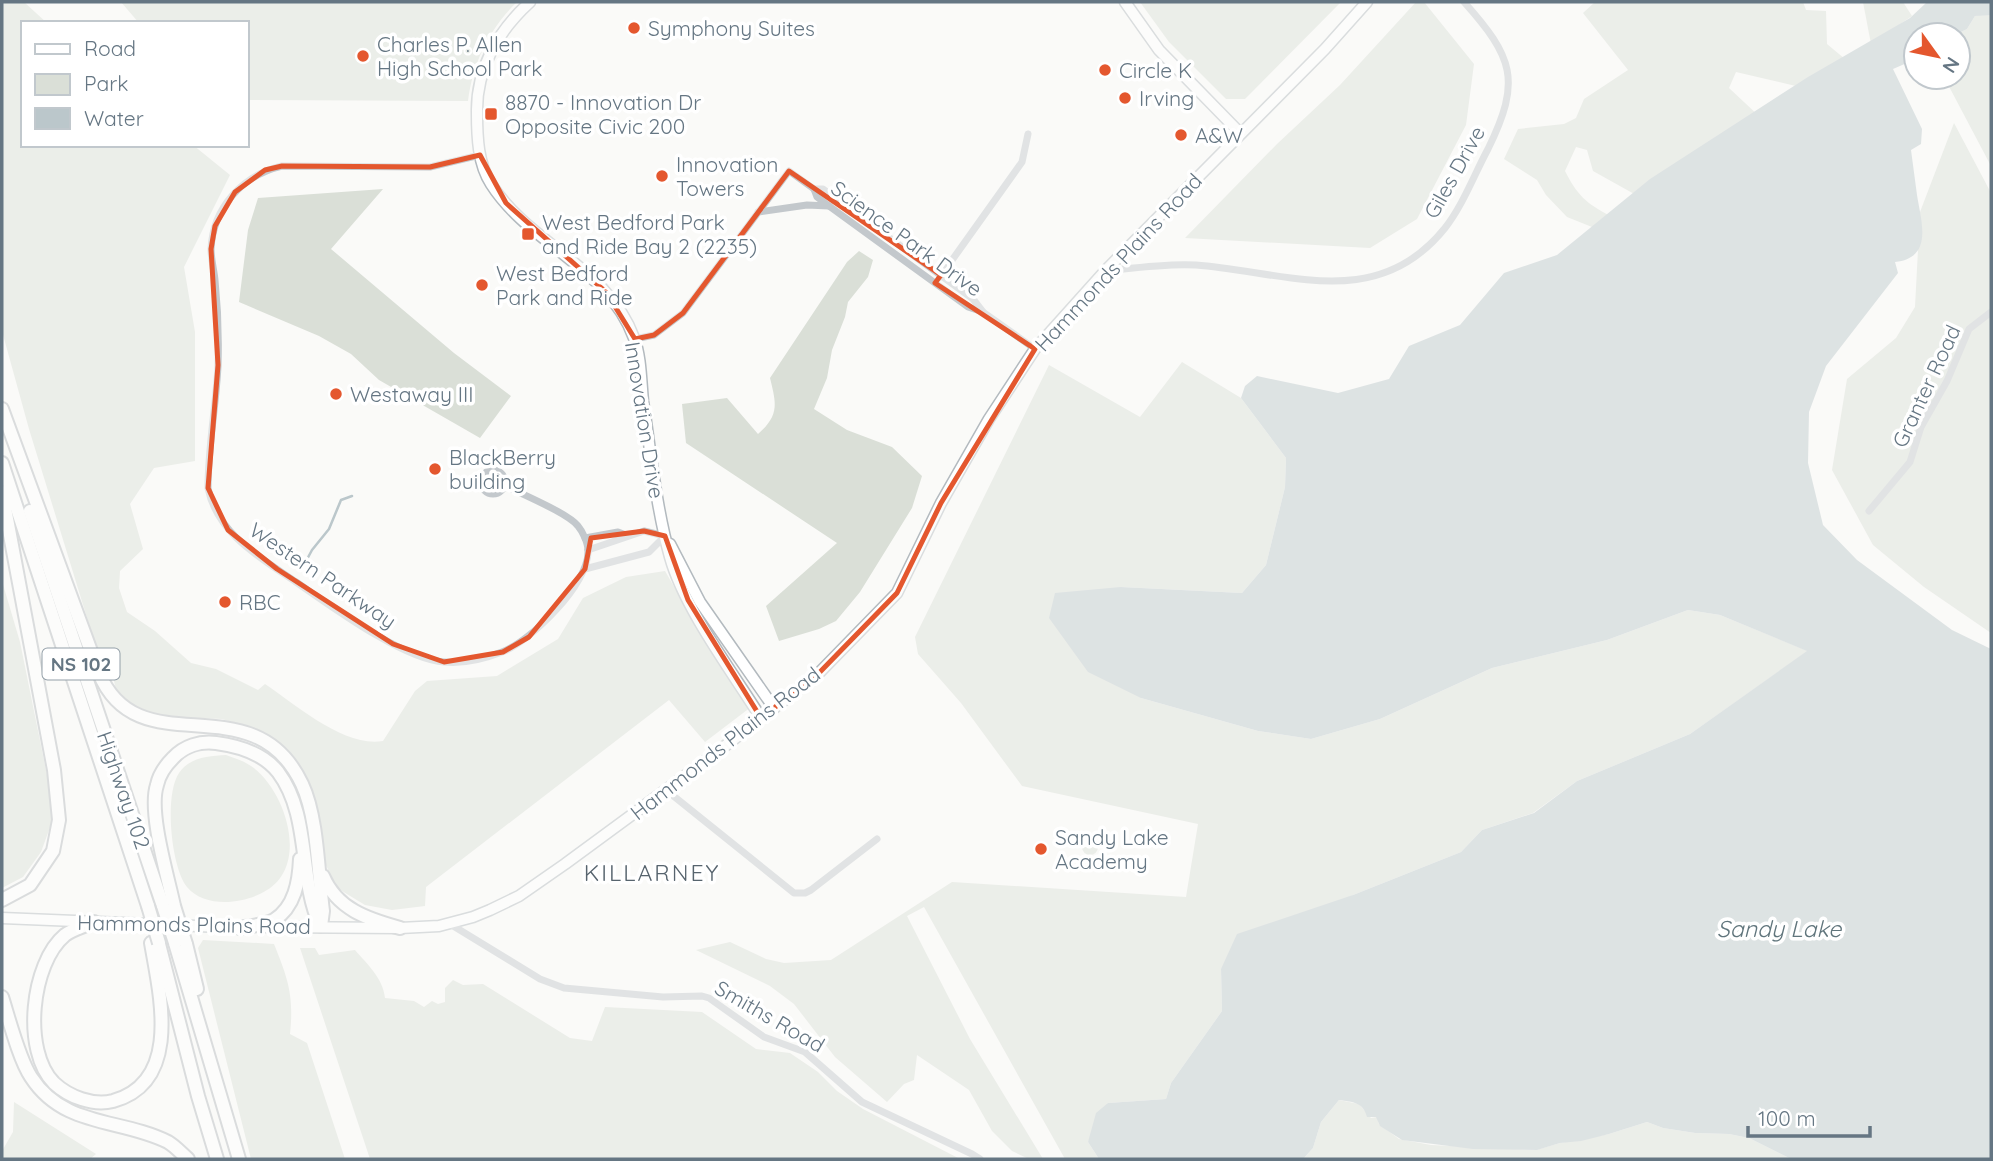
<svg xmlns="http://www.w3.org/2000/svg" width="1993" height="1161" font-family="Quicksand,sans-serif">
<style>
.green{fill:#dadfd7}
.water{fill:#bbc7cb}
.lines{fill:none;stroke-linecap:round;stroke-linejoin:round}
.stream{stroke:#bbc7cb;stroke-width:2.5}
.secondary-casing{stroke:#b3babf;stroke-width:13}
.highway-casing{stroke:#b4b9bd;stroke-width:16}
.street{stroke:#c3c8cc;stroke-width:7}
.secondary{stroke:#fff;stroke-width:10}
.highway{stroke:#fff;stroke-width:12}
.highway-bridge-casing{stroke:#b4b9bd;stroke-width:16;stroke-linecap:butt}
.highway-bridge{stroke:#fff;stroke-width:12}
.marked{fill:none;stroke:#e4572e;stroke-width:5;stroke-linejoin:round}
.poi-dot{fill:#e4572e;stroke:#fff;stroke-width:2.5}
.labels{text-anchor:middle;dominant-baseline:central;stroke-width:7;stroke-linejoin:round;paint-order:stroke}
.shield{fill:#fff;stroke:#939fa8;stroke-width:2}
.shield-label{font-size:19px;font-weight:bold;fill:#657683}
.poi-label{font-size:21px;fill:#657683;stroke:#fff;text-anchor:start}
.street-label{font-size:21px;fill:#657683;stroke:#fff}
.neighbourhood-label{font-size:23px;letter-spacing:2px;fill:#57646e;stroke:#fff}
.water-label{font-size:23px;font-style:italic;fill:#60757c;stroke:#fff}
</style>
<rect width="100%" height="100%" fill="#fafaf8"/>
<g class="green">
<path d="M2,2H24L47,23H23V145H193L230,175L184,267L195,332V461L154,468L130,504L143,549L120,571L119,588L127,612L155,631L191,663L216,669L258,690L265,684C296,705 345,748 383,741L415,691L427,681L497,676L558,639L583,598L626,577L665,571L701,633L751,707L705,742L669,700L426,887L425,906L392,910L365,905L337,888L322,857L314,794L298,762L281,745L257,730L222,719L179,717L138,711L116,690L109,658L96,647L29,429L2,331Z"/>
<path d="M121,2H517C489,29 473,62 468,101L247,100V23H139Z"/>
<path d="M1140,2H1341L1245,99H1226L1169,42Z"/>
<path d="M1416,2H1424L1474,64L1466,125L1417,219L1370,248L1185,238L1277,144L1340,85Z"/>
<path d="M1595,2H1803L1806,10L1826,11L1827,44L1845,59L1800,87L1736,72L1729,88L1760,117L1636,195L1593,171L1587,150L1576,147L1565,171C1577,195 1586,203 1610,216L1597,229L1567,217L1546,195L1537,180L1504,159L1518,129L1564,124L1576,118L1584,99L1628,70L1583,13Z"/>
<path d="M1863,2H1903L1912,16L1871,44Z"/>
<path d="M1984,14L1991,15V166L1944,77H1958V35H1955L1967,29L1975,16Z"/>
<path d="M1954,123L1991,193V633L1924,587L1873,545L1832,470L1847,379L1896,338L1915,307L1920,212Z"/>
<path d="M383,189L331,249L454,353L511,396L480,438L379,380L351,354L319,336L239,302L248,230L258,198Z"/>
<path d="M859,251L873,260L868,277L848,302L845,317L832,350L827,378L814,409L847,430L892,447L922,476L912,508L860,592L836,621L819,629L779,641L766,606L837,543L686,443L682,404L727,398L758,434C780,415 776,403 770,378L847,262Z"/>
<path d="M1182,362L1241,398L1286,458L1285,487L1266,565L1242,593L1121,587L1141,698L1258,731L1311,739L1380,719L1492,668L1607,640L1688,610L1720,615L1808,651L1690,734L1577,781L1533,813L1482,830L1461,852L1353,895L1221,969L1222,1011L1171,1083L1166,1099L1108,1103L1088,1142L1099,1159H1065L924,907L907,916L970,1039L1043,1159H1029L1012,1151L992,1131L969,1090L917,1055L914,1080L904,1084L887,1102L835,1057L794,1004L770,986L696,950L730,942L766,959L784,963L831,960L952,882L1186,897L1198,824L1022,786L961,703L918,654L915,637L1049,365L1140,417Z"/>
<path d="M2,581L20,642L48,780L52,822L41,852L23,877L2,888Z"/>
<path d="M226,755C234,758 244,761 251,766C285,789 310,864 267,890C246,904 205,909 187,887C171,867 164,795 179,773C190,757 209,756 226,755Z"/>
<circle cx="1090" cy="847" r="8"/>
<path d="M203,940L274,944C288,979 294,995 290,1034L307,1043L345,1159H251L198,948Z"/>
<path d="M300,948H315L319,955L355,950C367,964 383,978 385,998L414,1001L424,1007L432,1001L438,1004L445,1002V988L453,980L463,985L483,984L570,1038L592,1041L605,1007L702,1012L756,1049L790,1053L818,1072L837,1091L863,1109L960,1159H370Z"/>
<path d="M1339,1100L1359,1104L1371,1118L1377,1117L1379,1124L1399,1139L1431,1145L1536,1150L1560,1143L1609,1134L1647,1122L1663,1128L1695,1133L1729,1134L1749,1138L1791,1159H1303L1313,1148L1321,1122Z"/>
<path d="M14,1102L96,1154L90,1159H2V1151L13,1132Z"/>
</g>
<path class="water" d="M1927,2H1991V15L1975,16L1967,29L1955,35H1916V59L1893,69L1922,129L1921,144L1911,150C1913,165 1915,180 1917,195C1921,221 1934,258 1895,262L1898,273L1826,366L1809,412L1808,463L1823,525L1857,560L1952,630L1991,649V1159H1791L1749,1138L1729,1134L1695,1133L1663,1128L1647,1122L1609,1134L1581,1141L1560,1143L1537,1150L1473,1149L1402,1140L1380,1126L1376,1117H1367C1363,1102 1353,1102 1339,1100L1321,1122L1313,1148L1303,1159H1099L1088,1142L1096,1113L1108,1103L1166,1099L1171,1083L1222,1011L1221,969L1237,934L1353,895L1461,852L1482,830L1534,813L1577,781L1690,734L1807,651L1720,615L1688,610L1607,640L1492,668L1380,719L1311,739L1258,731L1141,698L1088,672L1049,618L1055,593L1121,587L1242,593L1266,565L1285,487L1286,458L1241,398L1245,386L1257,376L1338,393L1389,379L1409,346L1460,325L1504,273L1557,255L1650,179L1808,77L1910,18Z"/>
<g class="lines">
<path class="stream" d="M305,563L312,550L329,529L341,500L352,496"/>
<g class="secondary-casing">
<g id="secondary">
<path d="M530,2C498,31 476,69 477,113C477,137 478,164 491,184C529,244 609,268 634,338C641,356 641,381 643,401C651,453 656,507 670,557C684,608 733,673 761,718"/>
<path d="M1125,2L1159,50L1240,133"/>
<path d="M670,544L700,602L774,708"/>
<path d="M2,918L246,928"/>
<path d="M265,927L400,928L439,926L473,917L490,910L519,896L565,864L716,753L818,674L897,593L941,503L989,419L1035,349L1105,271L1325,49L1367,2"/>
</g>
</g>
<g class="highway-casing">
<g id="highway">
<path d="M2,409L99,673C139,769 253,680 302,784C318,818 318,874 323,911L321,926"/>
<path d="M2,463L148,906"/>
<path d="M2,492L54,770L59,820L53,851L30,885L2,900"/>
<path d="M30,511L163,906"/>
<path d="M323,876C337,909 367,919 400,928"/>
<path d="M174,906C168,877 148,812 157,785C159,775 166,765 173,758C184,746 200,741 216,743C239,746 263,753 278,772C311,816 298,877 320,925"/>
<path d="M94,922C85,926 73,929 65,935C31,963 22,1051 54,1083C69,1097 93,1106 113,1101C182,1082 160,995 151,943"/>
<path d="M240,928C250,926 265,925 274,920C295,907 299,881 300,859"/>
<path d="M175,943L239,1159"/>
<path d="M159,944L198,1096L217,1159"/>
<path d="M186,944L197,989"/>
<path d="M2,997C9,1019 19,1059 31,1077C64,1128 120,1118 168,1142C175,1146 182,1154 188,1159"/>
</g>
</g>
<g class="street">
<path d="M480,155L430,167L282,166C243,175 213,207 211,249C211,259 214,270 215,280C218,309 219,337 218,366C216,406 208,447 208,488C217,534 261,558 296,582C331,606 404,660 444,662C463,664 484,659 502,652C531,641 589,584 588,551C588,543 583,532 578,526C568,513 521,494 504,485"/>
<path d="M814,189L817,197L829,206L968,307L983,312L1035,349"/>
<path d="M758,212L807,205L829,206"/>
<path d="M1106,271C1134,268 1168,263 1196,265C1287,272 1377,313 1445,228C1463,205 1474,175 1488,149C1522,80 1513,57 1464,2"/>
<path d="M940,277L1022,162L1028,134"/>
<path d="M635,339L654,335L683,313L789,171L814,189H823L973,299L983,312"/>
<circle cx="493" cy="482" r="12"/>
<path d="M1869,511L1910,462L1921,427L1947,381L1969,329L1991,312"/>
<path d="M585,538L618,532L626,535"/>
<path d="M588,550L644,531L665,536"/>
<path d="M585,569L649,552L665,536"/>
<path d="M666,790L794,893H805L811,890L877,839"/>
<path d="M450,924L540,979L564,988L663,997L702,996L709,998L764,1037L805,1052L862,1102L972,1154L980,1159"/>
</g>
<use href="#secondary" class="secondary"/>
<use href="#highway" class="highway"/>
<g class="highway-bridge-casing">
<g id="highway-bridge">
<path d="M148,906L159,943"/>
<path d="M163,906L175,943"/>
<path d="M174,906L186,944"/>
</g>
</g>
<use href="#highway-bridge" class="highway-bridge"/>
</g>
<path d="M0 0H1993V1161H0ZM480,155L506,203L606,292L635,339L654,335L683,313L789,171L941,275L935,283L1035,349L941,503L897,593L818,674L761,718L688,600L665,536L644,531L591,538L585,569L529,637L503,652L444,662L393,644L277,569L228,530L208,488L218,365L211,249L215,226L235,192L265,170L282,166L430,167Z" fill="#fafaf8" fill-opacity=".55" fill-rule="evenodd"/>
<path class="marked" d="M480,155L506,203L606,292L635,339L654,335L683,313L789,171L941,275L935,283L1035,349L941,503L897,593L818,674L761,718L688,600L665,536L644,531L591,538L585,569L529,637L503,652L444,662L393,644L277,569L228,530L208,488L218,365L211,249L215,226L235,192L265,170L282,166L430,167Z"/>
<g class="poi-dot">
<circle cx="634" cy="28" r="7"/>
<circle cx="363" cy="56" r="7"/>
<circle cx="1105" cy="70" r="7"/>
<circle cx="1125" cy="98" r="7"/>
<rect x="484" y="107" width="14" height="14" rx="3.5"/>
<circle cx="1181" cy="135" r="7"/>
<circle cx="662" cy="176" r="7"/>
<rect x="521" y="227" width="14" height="14" rx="3.5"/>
<circle cx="482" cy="285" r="7"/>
<circle cx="336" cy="394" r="7"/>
<circle cx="435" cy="469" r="7"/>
<circle cx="225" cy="602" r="7"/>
<circle cx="1041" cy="849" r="7"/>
</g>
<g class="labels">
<rect class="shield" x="42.5" y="648.5" width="77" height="31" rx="5"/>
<g class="shield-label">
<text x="81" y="664">NS 102</text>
</g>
<g class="poi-label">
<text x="648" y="28">Symphony Suites</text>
<text x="377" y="44">Charles P. Allen<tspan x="377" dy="24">High School Park</tspan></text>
<text x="1119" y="70">Circle K</text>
<text x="1139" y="98">Irving</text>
<text x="505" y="102">8870 - Innovation Dr<tspan x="505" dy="24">Opposite Civic 200</tspan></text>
<text x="1195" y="135">A&amp;W</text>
<text x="676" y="164">Innovation<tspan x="676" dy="24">Towers</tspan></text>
<text x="542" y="222">West Bedford Park<tspan x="542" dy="24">and Ride Bay 2 (2235)</tspan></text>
<text x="496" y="273">West Bedford<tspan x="496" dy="24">Park and Ride</tspan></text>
<text x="350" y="394">Westaway III</text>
<text x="449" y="457">BlackBerry<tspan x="449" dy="24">building</tspan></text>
<text x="239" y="602">RBC</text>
<text x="1055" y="837">Sandy Lake<tspan x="1055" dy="24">Academy</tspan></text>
</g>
<g class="street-label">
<text transform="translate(1454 172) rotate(-61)">Giles Drive</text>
<text transform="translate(907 238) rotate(36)">Science Park Drive</text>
<text transform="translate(1118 262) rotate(-47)">Hammonds Plains Road</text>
<text transform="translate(1926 386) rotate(-65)">Granter Road</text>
<text transform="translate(645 420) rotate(81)">Innovation Drive</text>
<text transform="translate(323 575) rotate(34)">Western Parkway</text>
<text transform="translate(725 743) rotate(-38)">Hammonds Plains Road</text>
<text transform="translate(124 790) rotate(71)">Highway 102</text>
<text transform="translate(194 924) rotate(1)">Hammonds Plains Road</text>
<text transform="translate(770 1016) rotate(30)">Smiths Road</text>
</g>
<g class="neighbourhood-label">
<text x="652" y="872">KILLARNEY</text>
</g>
<g class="water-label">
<text x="1779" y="928">Sandy Lake</text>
</g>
</g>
<rect width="1993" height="1161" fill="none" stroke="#657683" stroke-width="7"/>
<rect x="21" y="21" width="228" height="126" fill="#ffffff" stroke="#c1c8cd" stroke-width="2"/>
<rect x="35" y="44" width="35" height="10" fill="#ffffff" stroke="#c1c8cd" stroke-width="2"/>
<text x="84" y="56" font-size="21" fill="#657683">Road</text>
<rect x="35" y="74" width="35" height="21" fill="#dadfd7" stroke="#c1c8cd" stroke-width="2"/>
<text x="84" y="91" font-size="21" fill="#657683">Park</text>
<rect x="35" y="108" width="35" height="21" fill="#bbc7cb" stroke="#c1c8cd" stroke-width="2"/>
<text x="84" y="126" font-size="21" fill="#657683">Water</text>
<g transform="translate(1937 56) rotate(123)"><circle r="33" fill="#ffffff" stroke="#c1c8cd" stroke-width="2"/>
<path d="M0-5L12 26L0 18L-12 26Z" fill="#e4572e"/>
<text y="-10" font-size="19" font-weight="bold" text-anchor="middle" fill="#657683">N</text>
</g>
<path d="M1748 1126v10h122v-10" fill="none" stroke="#657683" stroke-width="3.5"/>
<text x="1758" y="1126" font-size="21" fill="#657683" stroke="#ffffff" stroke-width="5" paint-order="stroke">100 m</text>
</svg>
